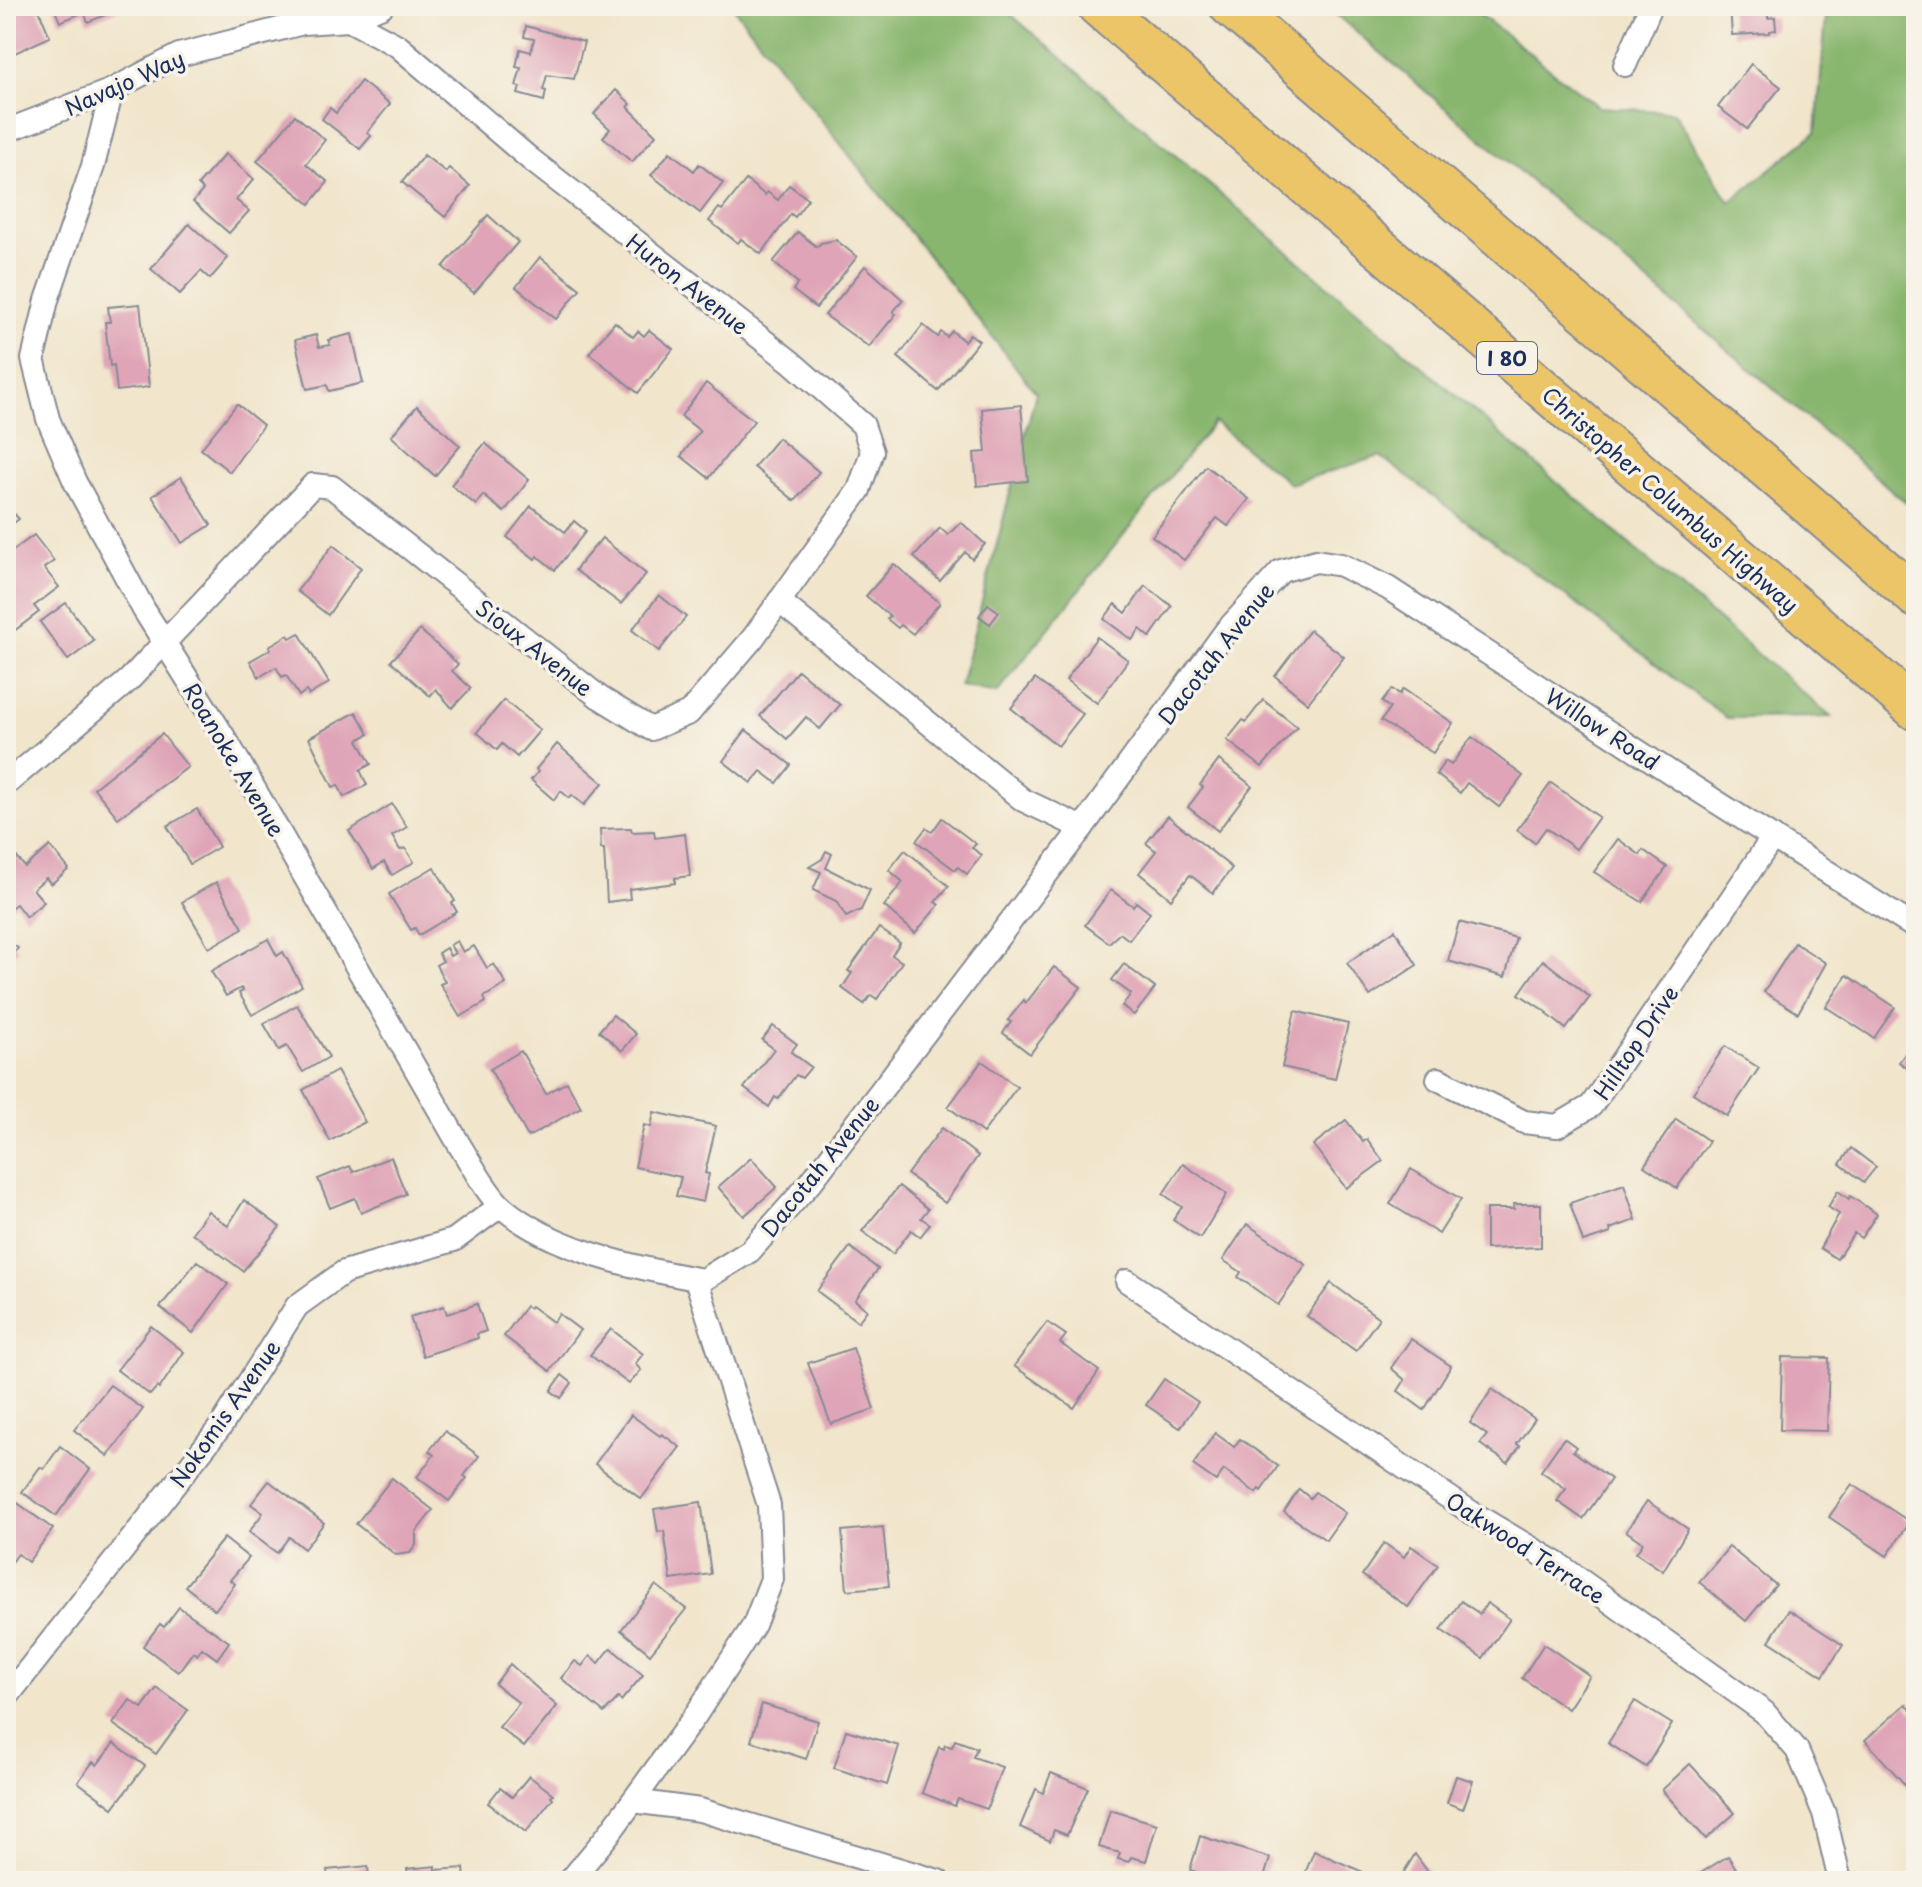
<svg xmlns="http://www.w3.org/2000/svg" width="1922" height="1887" font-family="'Playpen Sans',sans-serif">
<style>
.forest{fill:#89b66e;stroke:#527266;stroke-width:2}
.building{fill:#dfa4b7}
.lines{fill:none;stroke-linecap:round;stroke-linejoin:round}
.street-casing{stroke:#868a94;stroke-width:26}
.highway-casing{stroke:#868a94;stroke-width:44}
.street{stroke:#fff;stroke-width:22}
.highway{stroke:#edc569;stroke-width:40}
.labels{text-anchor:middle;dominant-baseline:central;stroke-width:7;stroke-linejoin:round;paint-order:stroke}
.shield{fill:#f7f3e8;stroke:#5d6a87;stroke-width:2}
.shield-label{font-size:20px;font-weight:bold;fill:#1b2f5e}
.street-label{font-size:22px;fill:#1b2f5e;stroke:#f7f3e8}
</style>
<rect width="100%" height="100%" fill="#f7f3e8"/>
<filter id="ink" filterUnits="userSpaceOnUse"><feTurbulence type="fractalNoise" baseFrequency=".0125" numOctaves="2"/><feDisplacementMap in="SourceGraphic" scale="16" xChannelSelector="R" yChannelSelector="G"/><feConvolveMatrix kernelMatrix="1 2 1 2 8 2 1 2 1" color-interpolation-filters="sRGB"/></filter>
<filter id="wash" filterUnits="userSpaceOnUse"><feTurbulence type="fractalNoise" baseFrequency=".006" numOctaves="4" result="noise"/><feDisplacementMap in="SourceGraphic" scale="32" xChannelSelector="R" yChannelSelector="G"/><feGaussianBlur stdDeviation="1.8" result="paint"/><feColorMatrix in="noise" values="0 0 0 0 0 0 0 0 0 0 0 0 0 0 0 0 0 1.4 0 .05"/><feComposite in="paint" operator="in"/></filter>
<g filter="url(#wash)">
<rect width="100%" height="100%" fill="#f1e5cb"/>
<g class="forest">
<path d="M732,6H1001L1831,717L1727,718L1380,456L1290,484L1214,422L997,693L960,686L1036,393Z"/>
<path d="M1326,6H1469L1599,107L1674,112L1730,202L1816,132L1827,6H1916V511Z"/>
</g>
<g id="blocks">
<g class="building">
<path d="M6,6H37L50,37L6,57Z"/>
<path d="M53,6H117L118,10L88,22L84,12L60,22Z"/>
<path d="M1730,6H1768V18L1775,17L1776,30L1770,31V33L1732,35Z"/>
<path d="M526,26L584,42L574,79L547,75L543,90L546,91L544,101L518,94L520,87L516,86L521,68L516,67L520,49L531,52L534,39L524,37Z"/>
<path d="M1751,64L1781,87L1747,129L1718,107Z"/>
<path d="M361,81L390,104L367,133L371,136L360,149L322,119L330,108L336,113Z"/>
<path d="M616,90L631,104L628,107L656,135L632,162L603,137L610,129L594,114Z"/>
<path d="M295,115L325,140L306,164L328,182L310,204L257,161Z"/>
<path d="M670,152L694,171L699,164L723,183L700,213L651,175Z"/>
<path d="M225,154L254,179L236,200L249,211L229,233L193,202L203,190L198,185Z"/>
<path d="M424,155L446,172L449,168L470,186L445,217L402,182Z"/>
<path d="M746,180L765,195L767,192L778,200L789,185L808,199L795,217L791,214L761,254L741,239L738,243L709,221L719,208L722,210Z"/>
<path d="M488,215L518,242L474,293L443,267Z"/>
<path d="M189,224L228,258L210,279L201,271L180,294L151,269Z"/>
<path d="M798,232L817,247L821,243L836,240L857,257L816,308L793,290L798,283L773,262Z"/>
<path d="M540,257L580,289L556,319L516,287Z"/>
<path d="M865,266L903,300L893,312L896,314L869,347L825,315Z"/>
<path d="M140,304L149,387L117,391L114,365L110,366L105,322H110L108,307Z"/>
<path d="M615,322L633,337L638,331L644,336L649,330L673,349L638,393L589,353Z"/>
<path d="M923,325L938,337L941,332L947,337L952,331L964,341L970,334L979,341L938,391L898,357Z"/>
<path d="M352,334L363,383L329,391L327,385L307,389L295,340L316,335L319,347L330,345L328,340Z"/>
<path d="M706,383L754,421L709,478L681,456L700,431L681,416Z"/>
<path d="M237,404L263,425L230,472L201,449Z"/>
<path d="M1021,405L1028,481L977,486L974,453L986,452L982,409Z"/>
<path d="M417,406L460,446L435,476L391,436Z"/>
<path d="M778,438L819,472L795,501L754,467Z"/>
<path d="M485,443L529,480L504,512L483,495L476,505L451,485Z"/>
<path d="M1206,466L1249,499L1228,526L1217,518L1184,560L1152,536Z"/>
<path d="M181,477L211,525L182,543L152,496Z"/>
<path d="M6,505L19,519L6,529Z"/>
<path d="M531,506L565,532L574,521L586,531L555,570L537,556L535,559L507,537Z"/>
<path d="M961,522L985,544L972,559L965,552L940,581L914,557L940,528L948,535Z"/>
<path d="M34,535L54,561L44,568L59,587L34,606L39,612L14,631L6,620V556Z"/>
<path d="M602,538L646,574L621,604L575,570Z"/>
<path d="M333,545L361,568L328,615L297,591Z"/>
<path d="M894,564L940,603L913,634L901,625L898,628L887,619L890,616L866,596Z"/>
<path d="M1145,586L1172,606L1150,637L1140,629L1132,640L1104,619L1115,604L1126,613Z"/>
<path d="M659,595L686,617L659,651L632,630Z"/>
<path d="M66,603L94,641L68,660L40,622Z"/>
<path d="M988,604L999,612L990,624L979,616Z"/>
<path d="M420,630L458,664L452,671L471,688L452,708L436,689L430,696L391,661Z"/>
<path d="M1310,630L1344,657L1308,703L1275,676Z"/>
<path d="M299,633L329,683L309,695L306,691L299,696L286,675L282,677L276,667L259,677L250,661L271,649L269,646L288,635L290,638Z"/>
<path d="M1097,637L1128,660L1097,703L1066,680Z"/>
<path d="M798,670L840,705L820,729L806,717L787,739L760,716Z"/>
<path d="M1035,679L1083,714L1058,746L1011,708Z"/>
<path d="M1392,689L1400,694L1403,689L1453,723L1433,753L1381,721L1390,708L1382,702Z"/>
<path d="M504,700L540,730L517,757L502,744L497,750L477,732Z"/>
<path d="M1263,700L1297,727L1262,767L1227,740L1243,720L1246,722Z"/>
<path d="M356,712L369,734L358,740L371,764L360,770L367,785L344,797L338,785L333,787L309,738Z"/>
<path d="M746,730L791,765L777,783L761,771L751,783L723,761Z"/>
<path d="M162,734L188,767L118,818L94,788Z"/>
<path d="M1472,737L1523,776L1499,807L1467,783L1460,793L1436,774L1445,761L1451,765Z"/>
<path d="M557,744L603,783L584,805L572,795L569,798L561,791L554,800L531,780L538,772L536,769Z"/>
<path d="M1219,760L1252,786L1218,831L1188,807L1203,787L1200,785Z"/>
<path d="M1551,783L1599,817L1576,849L1546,828L1535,843L1517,830Z"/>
<path d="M392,804L407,827L392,836L400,850L405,848L414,862L392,875L384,862L373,869L349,831Z"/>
<path d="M197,809L219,847L190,864L167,826Z"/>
<path d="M1168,816L1232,868L1213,893L1190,875L1171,899L1139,873L1156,851L1146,843Z"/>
<path d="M942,818L976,844L972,848L982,855L967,874L958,867L955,870L916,841L926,828L932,832Z"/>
<path d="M631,828L632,832L654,831L655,838L685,834L690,876L675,878V883L629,889L630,899L607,902L604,849H601L600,829Z"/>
<path d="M1618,839L1640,855L1643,850L1667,867L1642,902L1594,872Z"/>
<path d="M50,846L69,869L51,884L46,878L33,889L44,902L26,917L16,904L6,911V861L14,854L25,867Z"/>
<path d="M905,850L949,886L935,902L939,905L915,933L884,906L903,882L889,870Z"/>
<path d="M826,851L832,854L826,868L870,890L861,910L846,917L836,901L813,890L821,872L809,867L822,859Z"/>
<path d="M434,867L455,901L452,903L457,912L419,935L415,928L411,930L389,894Z"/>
<path d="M216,882L243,928L209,948L182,902Z"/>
<path d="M1111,890L1133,906L1136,902L1150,913L1129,940L1120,933L1109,943L1085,925Z"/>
<path d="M1459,922L1516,938L1505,977L1448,961Z"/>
<path d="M879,928L900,943L892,955L902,962L877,999L871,995L864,1004L842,988L852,973L848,971Z"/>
<path d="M1395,930L1417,965L1370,996L1347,963Z"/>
<path d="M268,939L277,956L283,952L302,986L252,1015L239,993L243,991L241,988L226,996L211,971Z"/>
<path d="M6,940L18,948L6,965Z"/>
<path d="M457,941L463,952L474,946L487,968L494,964L506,984L484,997L486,1002L460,1017L440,984L445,982L436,965L443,961L438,953L446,948L450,956L455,953L450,945Z"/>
<path d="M1795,943L1826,963L1798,1013L1764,992Z"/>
<path d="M1543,960L1590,997L1566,1029L1547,1014L1548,1013L1519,994Z"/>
<path d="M1124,964L1155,988L1134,1015L1122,1006L1131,994L1112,980Z"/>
<path d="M1054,967L1081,987L1030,1054L1003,1033L1011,1022L1008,1020L1024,1000L1026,1003Z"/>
<path d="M1847,975L1895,1007L1874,1038L1826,1007Z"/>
<path d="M297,1005L329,1057L303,1072L287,1046L279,1050L264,1024Z"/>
<path d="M1295,1011L1348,1024L1335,1079L1282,1067Z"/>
<path d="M613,1015L636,1034L622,1051L599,1031Z"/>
<path d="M773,1026L797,1044L791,1052L811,1067L802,1078L796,1075L778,1099L775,1097L769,1107L744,1088L774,1049L762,1040Z"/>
<path d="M1916,1039V1075L1899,1062Z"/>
<path d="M1725,1046L1759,1068L1727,1116L1693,1093Z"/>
<path d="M521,1051L546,1094L567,1082L581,1107L528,1137L490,1069Z"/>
<path d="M982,1061L1017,1087L983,1133L948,1107Z"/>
<path d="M337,1071L365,1122L330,1141L303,1090Z"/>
<path d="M654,1112L716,1126L705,1173L709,1174L703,1202L676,1196L681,1177L635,1167L644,1125L651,1127Z"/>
<path d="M1676,1119L1709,1141L1677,1188L1644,1166Z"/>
<path d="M1346,1120L1363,1142L1367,1139L1383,1161L1346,1188L1313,1145Z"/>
<path d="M942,1128L978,1156L945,1203L907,1174Z"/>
<path d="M1851,1148L1876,1167L1864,1182L1840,1164Z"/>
<path d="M391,1157L406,1194L361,1213L355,1198L330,1208L318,1179L350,1166L353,1172Z"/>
<path d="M751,1158L777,1187L744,1216L718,1187Z"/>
<path d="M1183,1164L1227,1194L1200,1238L1173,1220L1182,1207L1163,1194Z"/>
<path d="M1411,1169L1461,1199L1439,1234L1390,1204Z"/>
<path d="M1624,1184L1636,1220L1610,1229L1611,1233L1583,1242L1570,1203Z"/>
<path d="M899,1186L928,1209L921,1218L930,1224L920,1237L911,1230L893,1254L862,1231Z"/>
<path d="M1838,1191L1849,1199L1850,1196L1877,1214L1861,1238L1854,1233L1837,1259L1820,1248L1839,1214L1828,1207Z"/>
<path d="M244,1200L280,1227L243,1271L192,1233L208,1211L228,1226Z"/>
<path d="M1514,1204H1541V1247L1486,1249V1209H1514Z"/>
<path d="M1247,1224L1306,1265L1278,1305L1238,1277L1241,1272L1223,1260Z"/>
<path d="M850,1247L878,1269L855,1300L867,1310L858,1322L817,1291Z"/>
<path d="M197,1261L228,1284L193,1333L160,1307Z"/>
<path d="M1331,1283L1379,1318L1356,1351L1307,1316Z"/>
<path d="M477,1304L486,1331L477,1334L478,1338L423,1356L410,1317L444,1306L447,1314Z"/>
<path d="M526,1306L529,1308L531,1306L553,1322L559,1314L580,1330L550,1371L504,1336Z"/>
<path d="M1047,1322L1066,1335L1060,1343L1099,1371L1074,1408L1014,1366Z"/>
<path d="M151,1326L184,1352L159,1389L157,1387L150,1395L117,1370Z"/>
<path d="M611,1329L643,1354L635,1364L641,1370L629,1384L590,1355Z"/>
<path d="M1411,1339L1451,1366L1424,1410L1398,1391L1405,1380L1391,1368Z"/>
<path d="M853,1348L874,1409L831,1424L808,1363Z"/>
<path d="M1782,1357L1829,1358L1827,1431L1780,1430Z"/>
<path d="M562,1375L572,1383L561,1398L551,1391Z"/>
<path d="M1164,1379L1198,1402L1180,1428L1146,1405Z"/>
<path d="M110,1385L143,1409L108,1456L74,1430Z"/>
<path d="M1492,1389L1535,1419L1517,1444L1520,1446L1508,1463L1480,1444L1487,1435L1470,1423Z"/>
<path d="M631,1415L660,1436L662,1434L680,1447L641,1499L595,1464Z"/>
<path d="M445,1431L479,1456L464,1476L467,1478L449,1501L417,1477L434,1455L429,1451Z"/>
<path d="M1215,1433L1234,1447L1240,1439L1278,1466L1261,1491L1259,1489L1256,1493L1224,1470L1216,1481L1193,1465Z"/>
<path d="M1564,1438L1576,1447L1573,1451L1611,1479L1583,1519L1557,1501L1566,1489L1541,1471Z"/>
<path d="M60,1446L90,1469L56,1516L22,1492L40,1467L44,1469Z"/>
<path d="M392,1478L433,1510L416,1532V1545L410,1553L396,1555L356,1524Z"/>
<path d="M269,1481L324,1523L304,1549L289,1537L277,1553L249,1532L263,1513L251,1504Z"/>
<path d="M1852,1484L1910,1522L1887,1556L1829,1517Z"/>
<path d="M1299,1489L1310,1498L1315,1492L1345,1513L1326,1540L1284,1512Z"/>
<path d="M8,1496L53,1529L28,1562L18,1554L6,1570V1499Z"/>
<path d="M1647,1501L1688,1529L1663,1571L1636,1553L1643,1543L1626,1531Z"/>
<path d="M701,1502L711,1574L671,1580L664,1531L658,1532L654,1509Z"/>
<path d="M883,1527L889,1586L847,1590L842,1531Z"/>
<path d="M224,1538L249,1558L230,1580L235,1584L215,1610L185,1586Z"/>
<path d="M1384,1543L1404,1557L1411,1546L1438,1565L1408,1607L1362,1575Z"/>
<path d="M1729,1547L1776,1585L1746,1621L1699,1582Z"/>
<path d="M656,1585L686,1609L650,1654L621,1630Z"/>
<path d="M1461,1601L1480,1614L1487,1603L1510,1619L1483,1658L1441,1630Z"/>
<path d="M179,1607L229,1642L217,1659L202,1648L197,1655L193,1652L178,1672L143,1646L160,1624L164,1627Z"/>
<path d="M1789,1610L1843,1645L1823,1676L1769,1641Z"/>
<path d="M1544,1644L1590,1676L1568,1709L1522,1678Z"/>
<path d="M611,1648L643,1675L621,1701L618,1698L604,1713L561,1678L575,1661L582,1666L590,1656L599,1663Z"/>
<path d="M510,1664L557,1706L524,1747L499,1727L519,1703L495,1684Z"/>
<path d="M157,1688L188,1710L156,1754L113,1724L130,1700L142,1708Z"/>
<path d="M1635,1701L1672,1724L1646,1767L1608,1743Z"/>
<path d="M762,1704L818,1721L806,1759L751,1741Z"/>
<path d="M1906,1704L1916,1715V1797L1865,1740Z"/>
<path d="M846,1730L899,1746L887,1785L834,1768Z"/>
<path d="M955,1740L977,1748L973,1757L1002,1767L987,1809L958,1799L955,1806L922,1793L939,1747L944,1749L945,1745L952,1747Z"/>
<path d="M114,1743L145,1766L113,1808L78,1782L93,1762L97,1765Z"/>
<path d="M1690,1764L1735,1813L1706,1839L1662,1790Z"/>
<path d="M1051,1773L1088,1788L1067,1835L1054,1830L1050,1841L1020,1827L1036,1789L1043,1793Z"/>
<path d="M529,1776L553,1794L551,1796L553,1798L526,1832L488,1803L500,1788L512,1797Z"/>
<path d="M1456,1776L1473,1781L1463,1809L1447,1803Z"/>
<path d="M1110,1810L1157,1824L1146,1861L1131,1857L1129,1862L1118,1859L1120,1853L1099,1847Z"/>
<path d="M1200,1836L1270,1858L1263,1881H1225L1190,1870Z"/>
<path d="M1314,1851L1363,1872L1359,1881H1302Z"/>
<path d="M1415,1854L1428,1872L1426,1881H1404L1402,1875Z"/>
<path d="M1728,1856L1744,1881H1688Z"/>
<path d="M368,1866L369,1881H328L327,1870Z"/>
<path d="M436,1866V1870L464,1868L465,1881H408L407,1869Z"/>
</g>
</g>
</g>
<g filter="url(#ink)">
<use href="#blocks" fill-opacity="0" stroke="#868a94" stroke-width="2"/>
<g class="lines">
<g class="street-casing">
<g id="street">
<path d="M1625,65L1651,6"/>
<path d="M112,90L93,166L47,300L33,359L48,419L75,482L144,610L229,745L460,1146C471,1163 486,1193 502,1207C551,1250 639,1269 703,1280L750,1251L811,1182L1082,828L1226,631L1281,571L1316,561L1341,565L1388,588L1682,780L1916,928"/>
<path d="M6,131L112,90L179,55L303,23L349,20L382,6"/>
<path d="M779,601L1023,800L1082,828"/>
<path d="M6,784L129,680L313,485L332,487L599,697L651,729L689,713L753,638L859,490L872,452L863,425L790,361L530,159L398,46L349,20"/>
<path d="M1438,1079L1524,1122L1557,1126L1591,1106L1773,837"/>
<path d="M1127,1281L1472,1513L1558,1564L1764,1712L1797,1750L1824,1813L1840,1881"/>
<path d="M6,1698L221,1426L297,1306L344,1272L454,1240L500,1206"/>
<path d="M633,1801L700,1810L938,1881"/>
<path d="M570,1881L608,1835L695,1716L754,1625L772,1579L769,1505L696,1279"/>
</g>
</g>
<g class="highway-casing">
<g id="highway">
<path d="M1098,6L1916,710"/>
<path d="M1230,6L1916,597"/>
</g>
</g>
<use href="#street" class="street"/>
<use href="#highway" class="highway"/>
</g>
</g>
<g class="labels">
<rect class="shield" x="1477" y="342" width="60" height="32" rx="6"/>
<g class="shield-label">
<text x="1507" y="358">I 80</text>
</g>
<g class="street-label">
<text transform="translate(124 82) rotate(-24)">Navajo Way</text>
<text transform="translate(688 283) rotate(38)">Huron Avenue</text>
<text transform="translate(1671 499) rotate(41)">Christopher Columbus Highway</text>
<text transform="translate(535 647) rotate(38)">Sioux Avenue</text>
<text transform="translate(1215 653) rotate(-52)">Dacotah Avenue</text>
<text transform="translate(1603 728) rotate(33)">Willow Road</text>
<text transform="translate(235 759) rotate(59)">Roanoke Avenue</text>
<text transform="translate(1635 1042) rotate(-56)">Hilltop Drive</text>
<text transform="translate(819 1166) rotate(-51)">Dacotah Avenue</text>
<text transform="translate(224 1413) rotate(-55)">Nokomis Avenue</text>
<text transform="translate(1526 1547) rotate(33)">Oakwood Terrace</text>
</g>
</g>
<rect width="1922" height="1887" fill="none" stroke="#f7f3e8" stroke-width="32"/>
</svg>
